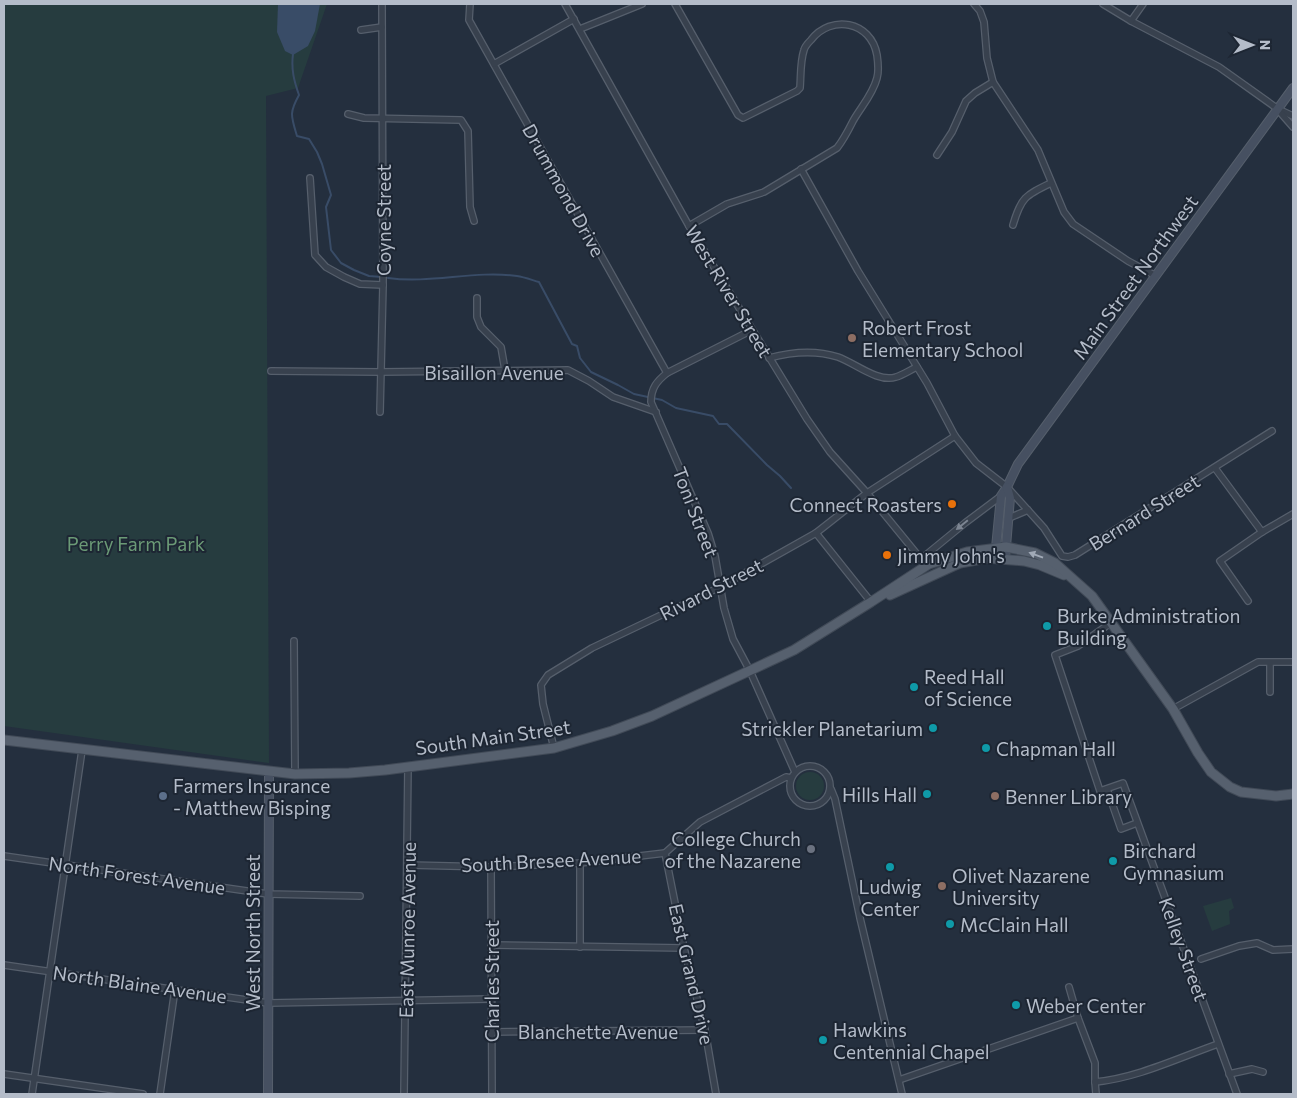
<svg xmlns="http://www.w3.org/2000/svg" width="1297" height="1098" font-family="Commissioner,sans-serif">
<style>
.green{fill:#263c3f}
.water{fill:#394c67}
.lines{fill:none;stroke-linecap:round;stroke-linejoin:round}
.stream{stroke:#394c67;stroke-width:2}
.street-casing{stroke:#565f6c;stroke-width:8}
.secondary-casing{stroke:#565f6c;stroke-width:10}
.primary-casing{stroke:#414a57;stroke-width:11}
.street{stroke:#38414e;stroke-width:5.5}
.secondary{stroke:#465061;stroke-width:8}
.primary{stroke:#56606e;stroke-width:9}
.oneway{fill:#7c8592}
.oneway2{fill:#a1aab7}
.education-dot{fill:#8d6e63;stroke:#1d2633;stroke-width:2}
.food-dot{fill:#e8710a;stroke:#1d2633;stroke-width:2}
.culture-dot{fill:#0f9aa8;stroke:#1d2633;stroke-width:2}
.service-dot{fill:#5c6f8a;stroke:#1d2633;stroke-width:2}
.worship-dot{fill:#6b7280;stroke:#1d2633;stroke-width:2}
.labels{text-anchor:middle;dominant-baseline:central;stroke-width:4;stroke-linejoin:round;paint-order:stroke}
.street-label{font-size:19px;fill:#b4bcc9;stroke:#1d2633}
.poi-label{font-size:19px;fill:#b4bcc9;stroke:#1d2633;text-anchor:start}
.park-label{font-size:19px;fill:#6b9a76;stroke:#1d2633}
</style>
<rect width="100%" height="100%" fill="#242f3e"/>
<g class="green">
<path d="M4,4H327L298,88L266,96L269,763L4,726Z"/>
<circle cx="810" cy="786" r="14"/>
<path d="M1231,898L1234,908L1229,911L1230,924L1212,931L1203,906Z"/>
</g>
<path class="water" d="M278,4H320L315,31L308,46L293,55L285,51L277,32Z"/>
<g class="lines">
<g class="stream">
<path d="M293,54C291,69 294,81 299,95C289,113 291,116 297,136L309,139L317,152L322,164L331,195L326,207L331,250L341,263L354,270L369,276L382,277"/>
<path d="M388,278C431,284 474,270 517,276C524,277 532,280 539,282L572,344L577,346L580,358L591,372L618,385L634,394L662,400L676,408L713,416L719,424H727L767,465L780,476L791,488"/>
</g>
<g class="street-casing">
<g id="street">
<path d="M470,4L469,20L667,373"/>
<path d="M565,4L689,226L807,419L830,452L867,493L921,559L929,564"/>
<path d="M675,4L738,115L743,118L797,91L800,88C801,76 800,62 804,50C805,46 808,43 811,40C831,14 871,21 877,55C878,62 879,71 877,78C873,94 861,107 853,121C848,131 844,139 837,148L764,192L727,204L689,226"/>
<path d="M974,4L980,11L984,22L987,58L993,82L1038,150L1064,212L1073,224L1128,261L1156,276"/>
<path d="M1103,4L1131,21L1219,67L1278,109L1293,116"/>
<path d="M1131,21L1143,4"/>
<path d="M580,29L642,4"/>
<path d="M361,30L382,27"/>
<path d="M494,64L574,19"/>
<path d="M1279,111L1293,127"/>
<path d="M348,114L364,118L461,120L468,131L470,207L474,221"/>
<path d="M937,155L952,132L966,101L975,93L993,82"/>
<path d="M801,169L858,271L927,383L955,436L976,463L1007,487L1044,528L1062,556L1068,557L1075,555L1272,431"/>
<path d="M310,178L315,255L326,267L344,277L360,284L383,285"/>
<path d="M1013,225C1021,197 1026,195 1051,183"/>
<path d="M477,298V317L481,327L501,347L505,370"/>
<path d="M752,330L667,373C657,381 651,388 651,402L708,533L715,556L724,608L733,639L750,671L795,772"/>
<path d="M769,358C791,352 816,350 838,357C855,363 878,383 896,377C903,375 910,370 917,367"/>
<path d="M271,371L380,372L568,370L589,381L613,397L656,412"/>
<path d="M380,412L383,285L382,4"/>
<path d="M1215,468L1262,532"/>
<path d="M1009,518L1028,510"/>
<path d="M816,533L871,602"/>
<path d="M921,559L965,523L1001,496"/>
<path d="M1248,601L1220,561L1262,532L1293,514"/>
<path d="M1112,622L1078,646L1055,655L1100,791L1123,783L1237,1094"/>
<path d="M294,641L295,774"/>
<path d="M1270,663V692"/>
<path d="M1173,709L1258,662H1293"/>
<path d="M554,748L543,704L541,685L548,675L592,648L720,587L816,533L867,493L955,436"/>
<circle cx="810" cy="786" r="20"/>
<path d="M831,789L835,799L860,918L902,1094"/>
<path d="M1107,789L1121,829L1137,823"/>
<path d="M665,853L684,948L705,1030L716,1094"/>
<path d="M4,856L268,894L360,896"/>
<path d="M408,865L491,867L580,863L665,853L700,822L786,777L791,778"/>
<path d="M491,867L492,1094"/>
<path d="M491,945L684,948"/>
<path d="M580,947V863"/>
<path d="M1201,959L1239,946L1257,943L1273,950L1293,949"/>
<path d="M4,965L268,1003L491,999"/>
<path d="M1069,987L1078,1018L1095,1063V1082C1137,1078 1178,1058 1218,1044"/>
<path d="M491,1032L705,1030"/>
<path d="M4,1074L143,1094"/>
<path d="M1229,1074L1252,1069L1263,1072"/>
<path d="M899,1080L1078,1018"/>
<path d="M1095,1082L1096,1094"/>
<path d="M32,1094L82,750"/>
<path d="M160,1094L175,989"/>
<path d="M404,1094L408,766"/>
</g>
</g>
<g class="secondary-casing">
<g id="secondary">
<path d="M995,558L1001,496L1007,487L1018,464L1293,88"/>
<path d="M1005,559L1010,498L1007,487"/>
<path d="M268,1094L269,773"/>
</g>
</g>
<g class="primary-casing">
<g id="primary">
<path d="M890,595L960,563L987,558L1024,561L1040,565L1064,575"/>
<path d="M4,740L295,774L349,773L385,770L554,748L612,731L652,716L794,650L871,602L929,564L967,552L1006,547L1035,553L1055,563L1092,596L1173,709L1198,753L1211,772L1230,787L1241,792L1276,796L1293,794"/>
</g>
</g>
<use href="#street" class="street"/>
<use href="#secondary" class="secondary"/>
<use href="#primary" class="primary"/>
</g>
<defs><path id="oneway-solid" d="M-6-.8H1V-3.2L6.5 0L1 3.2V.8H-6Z" transform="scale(1.25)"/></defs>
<use class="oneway" href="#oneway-solid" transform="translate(962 525) rotate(141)"/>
<use class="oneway2" href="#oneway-solid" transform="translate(1036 555) rotate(-160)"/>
<g class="education-dot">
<circle cx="852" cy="338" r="5"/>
<circle cx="995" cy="796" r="5"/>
<circle cx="942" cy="886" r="5"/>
</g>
<g class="food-dot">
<circle cx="952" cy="504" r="5"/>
<circle cx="887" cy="555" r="5"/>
</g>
<g class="culture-dot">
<circle cx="1047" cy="626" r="5"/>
<circle cx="914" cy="687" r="5"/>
<circle cx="933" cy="728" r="5"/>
<circle cx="986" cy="748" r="5"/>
<circle cx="927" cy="794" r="5"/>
<circle cx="1113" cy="861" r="5"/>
<circle cx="890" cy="867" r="5"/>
<circle cx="950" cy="924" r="5"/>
<circle cx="1016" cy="1005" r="5"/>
<circle cx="823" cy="1040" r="5"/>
</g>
<circle class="service-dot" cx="163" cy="796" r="5"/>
<circle class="worship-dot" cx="811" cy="849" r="5"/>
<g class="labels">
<g class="street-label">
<text transform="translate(564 190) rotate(61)">Drummond Drive</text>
<text transform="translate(383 220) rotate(-90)">Coyne Street</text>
<text transform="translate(1135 277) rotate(-54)">Main Street Northwest</text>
<text transform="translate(729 291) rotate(59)">West River Street</text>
<text x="494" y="372">Bisaillon Avenue</text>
<text transform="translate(696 512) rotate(69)">Toni Street</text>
<text transform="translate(1144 512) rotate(-32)">Bernard Street</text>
<text transform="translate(711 589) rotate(-27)">Rivard Street</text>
<text transform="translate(493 737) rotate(-8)">South Main Street</text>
<text transform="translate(551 860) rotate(-3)">South Bresee Avenue</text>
<text transform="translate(137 875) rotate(8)">North Forest Avenue</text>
<text transform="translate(407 930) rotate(-89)">East Munroe Avenue</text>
<text transform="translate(252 933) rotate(-90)">West North Street</text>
<text transform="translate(1184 949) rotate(70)">Kelley Street</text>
<text transform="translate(692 974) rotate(77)">East Grand Drive</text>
<text transform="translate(491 981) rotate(-90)">Charles Street</text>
<text transform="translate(140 984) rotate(8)">North Blaine Avenue</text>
<text x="598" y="1031">Blanchette Avenue</text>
</g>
<g class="poi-label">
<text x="862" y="327">Robert Frost<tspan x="862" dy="22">Elementary School</tspan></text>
<text x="942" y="504" text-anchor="end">Connect Roasters</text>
<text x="897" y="555">Jimmy John's</text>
<text x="1057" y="615">Burke Administration<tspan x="1057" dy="22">Building</tspan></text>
<text x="924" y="676">Reed Hall<tspan x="924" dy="22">of Science</tspan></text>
<text x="923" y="728" text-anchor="end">Strickler Planetarium</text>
<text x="996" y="748">Chapman Hall</text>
<text x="173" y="785">Farmers Insurance<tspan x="173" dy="22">- Matthew Bisping</tspan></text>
<text x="917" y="794" text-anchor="end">Hills Hall</text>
<text x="1005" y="796">Benner Library</text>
<text x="801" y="838" text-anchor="end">College Church<tspan x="801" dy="22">of the Nazarene</tspan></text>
<text x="1123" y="850">Birchard<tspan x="1123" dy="22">Gymnasium</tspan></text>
<text x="952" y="875">Olivet Nazarene<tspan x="952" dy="22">University</tspan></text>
<text x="890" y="886" text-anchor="middle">Ludwig<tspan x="890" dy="22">Center</tspan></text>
<text x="960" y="924">McClain Hall</text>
<text x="1026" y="1005">Weber Center</text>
<text x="833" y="1029">Hawkins<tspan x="833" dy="22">Centennial Chapel</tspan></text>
</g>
<g class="park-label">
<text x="136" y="543">Perry Farm Park</text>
</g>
</g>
<rect width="1297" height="1098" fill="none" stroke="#b4bcc9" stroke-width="10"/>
<g transform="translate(1252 45) rotate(90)" stroke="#1d2633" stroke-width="4" paint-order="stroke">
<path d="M0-4L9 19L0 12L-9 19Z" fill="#b4bcc9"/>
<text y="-8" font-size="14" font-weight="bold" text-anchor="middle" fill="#b4bcc9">N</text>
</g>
</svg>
